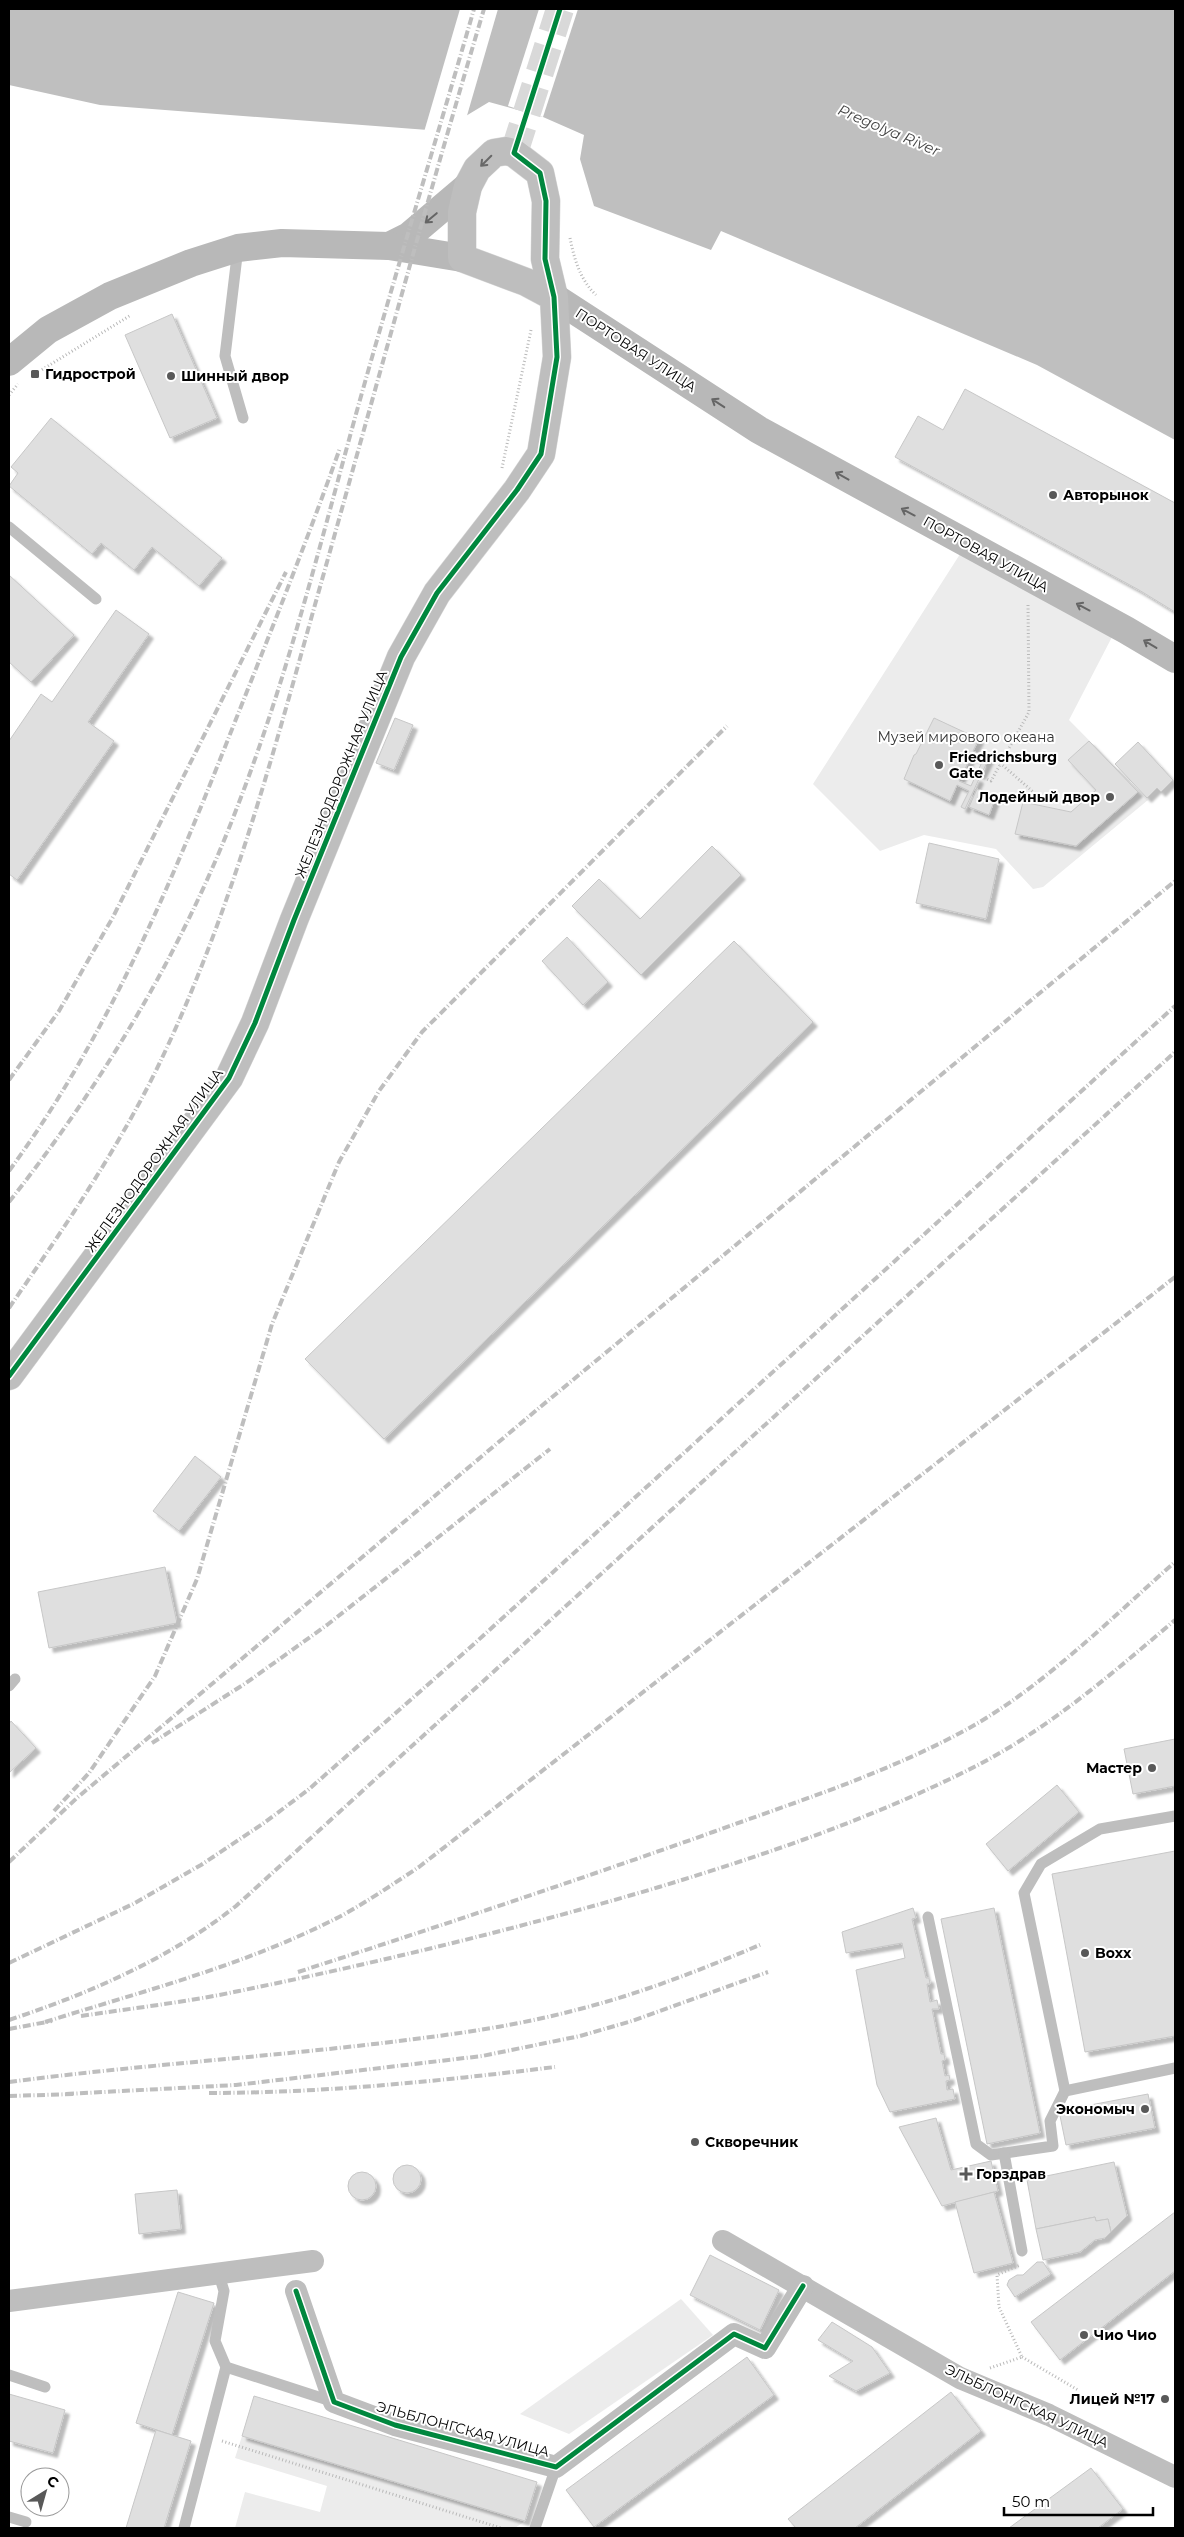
<svg xmlns="http://www.w3.org/2000/svg" width="1184" height="2537" font-family="Montserrat,sans-serif">
<style>
.green{fill:#ececec}
.water{fill:#bfbfbf}
.pier{fill:#fff}
.building{fill:#dfdfdf;stroke:#c7c7c7;filter:url(#shadow)}
.lines{fill:none;stroke-linecap:round;stroke-linejoin:round}
.primary-tunnel{stroke:#d9d9d9;stroke-width:28;stroke-dasharray:28 14;stroke-linecap:butt}
.primary-casing{stroke:#dbdbdb;stroke-width:29}
.path{stroke:#b9b9b9;stroke-width:3;stroke-dasharray:1 2.5;stroke-linecap:butt}
.lane{stroke:#bebebe;stroke-width:11}
.street{stroke:#bebebe;stroke-width:22}
.secondary{stroke:#b8b8b8;stroke-width:28}
.primary{stroke:#bebebe;stroke-width:28}
.rail{stroke:#bebebe;stroke-width:4;stroke-dasharray:8 2.5 1 2.5;stroke-linecap:butt}
.cycleway-casing{stroke:#fff;stroke-width:8}
.cycleway{stroke:#00873e;stroke-width:5}
.oneway{stroke:#686868}
.oneway2{stroke:#656565}
.poi-dot{fill:#595959;stroke:#fff;stroke-width:2}
.labels{text-anchor:middle;dominant-baseline:central;stroke-width:4;stroke-linejoin:round;paint-order:stroke}
.street-label{font-size:14px;fill:#000;stroke:#fff}
.poi-label{font-size:14px;font-weight:bold;fill:#000;stroke:#fff;text-anchor:start}
.park-label{font-size:14px;fill:#333;stroke:#fff}
.water-label{font-size:15px;font-style:italic;fill:#444;stroke:#fff}
</style>
<defs>
<filter id="shadow"><feDropShadow dx="4.5" dy="4.5" stdDeviation="1" flood-color="#0004"/></filter>
</defs>
<rect width="100%" height="100%" fill="#fff"/>
<g class="green">
<path d="M962,551L1112,637L1069,720L1148,800L1043,887L1033,889L996,849L924,835L880,851L813,784Z"/>
<path d="M681,2299L713,2335L569,2434L520,2414Z"/>
<path d="M242,2436L525,2521L515,2528H235L245,2492L320,2512L327,2486L235,2458Z"/>
</g>
<path class="water" d="M9,9H1175V440L1037,365L721,231L711,250L594,206L580,159L584,135L543,117L489,102L441,131L100,105L9,85Z"/>
<g class="pier">
<path d="M460,9H498L466,119L442,133L424,132Z"/>
<path d="M539,9H578L543,117L508,106Z"/>
</g>
<g class="building">
<path d="M172,314L217,418L170,438L125,335Z"/>
<path d="M965,389L1175,503V612L1139,590L895,457L918,416L943,430Z"/>
<path d="M51,418L222,558L199,586L152,547L134,570L101,543L92,554L9,486L18,473L11,467Z"/>
<path d="M9,575L74,635L31,682L9,662Z"/>
<path d="M116,610L149,634L88,722L114,741L17,880L9,874V741L41,694L52,702Z"/>
<path d="M395,718L413,725L394,770L376,763Z"/>
<path d="M934,718L979,739L973,751L989,758L981,775L977,773L982,762L971,756L965,769L959,781L971,786L975,777L979,779L965,809L961,807L969,791L957,785L950,801L904,779L914,755L916,754Z"/>
<path d="M1089,741L1138,792L1076,846L1015,834L1023,802L1071,812L1096,790L1068,760Z"/>
<path d="M1138,742L1173,780L1161,792L1157,788L1147,798L1115,764Z"/>
<path d="M977,789L996,796L989,815L969,807Z"/>
<path d="M929,843L999,859L986,919L916,903Z"/>
<path d="M712,846L741,875L641,975L572,906L599,879L640,919Z"/>
<path d="M567,937L608,982L583,1005L542,961Z"/>
<path d="M734,941L813,1022L384,1439L305,1359Z"/>
<path d="M195,1456L221,1477L179,1531L153,1511Z"/>
<path d="M165,1567L177,1623L49,1648L38,1592Z"/>
<path d="M11,1721L36,1748L9,1773V1724Z"/>
<path d="M1175,1739V1786L1133,1794L1124,1749Z"/>
<path d="M1057,1785L1079,1812L1008,1871L986,1844Z"/>
<path d="M1175,1851V2036L1085,2052L1052,1874Z"/>
<path d="M913,1908L916,1918L912,1919L926,1978H929L930,1984H927L930,2002L937,2000L939,2009H932L941,2054H944L945,2060L942,2061L945,2076L949,2075L950,2080L946,2081L947,2090L953,2089L955,2099L890,2112L877,2085L856,1970L905,1958L902,1943L846,1953L842,1932Z"/>
<path d="M994,1908L1040,2133L987,2144L941,1919Z"/>
<path d="M1148,2094L1155,2128L1066,2145L1059,2111Z"/>
<path d="M936,2118L951,2170L991,2161L998,2191L942,2206L899,2127Z"/>
<path d="M1114,2162L1127,2216L1111,2232L1108,2219L1096,2221L1095,2217L1036,2229L1027,2180Z"/>
<circle cx="407" cy="2179" r="14"/>
<circle cx="362" cy="2186" r="14"/>
<path d="M177,2190L181,2229L139,2234L135,2194Z"/>
<path d="M994,2192L1013,2263L974,2273L955,2202Z"/>
<path d="M1175,2212V2271L1060,2360L1031,2322Z"/>
<path d="M1095,2217L1096,2221L1108,2219L1111,2232L1105,2238L1095,2240L1080,2252L1043,2260L1036,2229Z"/>
<path d="M710,2255L779,2290L760,2330L690,2295Z"/>
<path d="M1037,2262H1043L1051,2274L1015,2297L1007,2285L1009,2280L1017,2275H1023Z"/>
<path d="M178,2292L214,2303L172,2435L136,2423Z"/>
<path d="M832,2322L872,2347L890,2373L856,2391L829,2376L853,2361L818,2340Z"/>
<path d="M747,2357L774,2395L594,2527L566,2490Z"/>
<path d="M951,2392L981,2431L855,2528H796L788,2519Z"/>
<path d="M9,2394L65,2410L53,2453L9,2441Z"/>
<path d="M254,2396L537,2482L525,2521L242,2436Z"/>
<path d="M156,2430L191,2441L164,2528H126Z"/>
<path d="M1091,2468L1123,2509L1098,2528H1009Z"/>
</g>
<g class="lines">
<path class="primary-tunnel" d="M514,153L560,9"/>
<g class="primary-casing">
<path id="primary" d="M9,1376L229,1078L255,1023L294,920L401,657L437,593L517,490L541,454L557,357L554,297L545,259L546,201L540,173L514,153L506,151L494,153L477,169L468,186L462,212V258L526,282L554,297"/>
</g>
<g class="path">
<path d="M570,238C574,258 580,280 596,295"/>
<path d="M30,377L131,315"/>
<path d="M9,395L18,384"/>
<path d="M502,468L531,330"/>
<path d="M1000,763L1039,797"/>
<path d="M965,769L991,781L1029,712L1028,603"/>
<path d="M1022,2357L1078,2390"/>
<path d="M990,2368L1022,2357L999,2307L997,2275L1020,2265"/>
<path d="M222,2441L501,2528"/>
</g>
<g class="lane">
<path d="M238,248L225,356L243,418"/>
<path d="M9,527L96,599"/>
<path d="M9,1686L15,1679"/>
<path d="M928,1917L976,2144L991,2155L1053,2146L1050,2121L1065,2091L1175,2068"/>
<path d="M1065,2091L1024,1893L1041,1864L1100,1829L1175,1816"/>
<path d="M1004,2153L1022,2251"/>
<path d="M226,2367L334,2402"/>
<path d="M9,2375L45,2387"/>
<path d="M9,2517L26,2522"/>
<path d="M184,2528L226,2367L215,2341L224,2291L218,2272"/>
<path d="M535,2528L556,2467"/>
</g>
<g class="street">
<path d="M723,2241L960,2378L1049,2415L1175,2477"/>
<path d="M296,2291L334,2402L395,2425L556,2467L734,2334L765,2348L803,2286"/>
<path d="M9,2301L313,2261"/>
</g>
<g class="secondary">
<path d="M389,246L409,236L468,186"/>
<path d="M554,297L759,430L1126,630L1175,659"/>
<path d="M9,362L48,330L110,296L191,263L238,248L282,243L389,246L462,258"/>
</g>
<use href="#primary" class="primary"/>
<g class="rail">
<path d="M9,1080L59,1011L113,917L286,572"/>
<path d="M9,1171C111,1032 175,874 238,714C273,626 308,538 340,448"/>
<path d="M9,1202C104,1082 184,948 238,805C287,678 320,545 356,414C394,278 435,144 474,9"/>
<path d="M9,1308C64,1228 121,1145 162,1058C232,910 274,751 318,594C373,399 426,203 484,9"/>
<path d="M152,1743L246,1683L327,1625L550,1449"/>
<path d="M54,1811L89,1773L155,1676L197,1579L272,1324L339,1162L379,1091L422,1032L727,726"/>
<path d="M9,1862L78,1797L539,1408L1175,881"/>
<path d="M9,1963L133,1904L201,1865L264,1823L308,1790L474,1644L1175,1006"/>
<path d="M298,1972C437,1927 575,1881 713,1832C796,1802 881,1775 960,1733C1038,1692 1108,1621 1175,1562"/>
<path d="M81,2016C134,2008 187,2002 239,1991C381,1962 521,1928 659,1887C768,1854 879,1816 980,1764C1052,1726 1114,1672 1175,1620"/>
<path d="M9,2020C90,1993 169,1959 236,1906L1175,1052"/>
<path d="M45,2022C143,1991 246,1965 339,1917C367,1902 393,1884 419,1867L1175,1277"/>
<path d="M9,2029L52,2021"/>
<path d="M9,2082C130,2066 253,2058 374,2044C441,2036 507,2028 572,2011C637,1995 701,1970 762,1944"/>
<path d="M209,2093C324,2093 440,2081 555,2067"/>
<path d="M66,2094L236,2085L482,2056L580,2036L632,2021L768,1972"/>
<path d="M9,2096L74,2094"/>
</g>
<g class="cycleway-casing">
<g id="cycleway">
<path d="M9,1376L229,1078L255,1023L294,920L401,657L437,593L517,490L541,454L557,357L554,297L545,259L546,201L540,173L514,153L560,9"/>
<path d="M296,2291L334,2402L395,2425L556,2467L734,2334L765,2348L803,2286"/>
</g>
</g>
<use href="#cycleway" class="cycleway"/>
</g>
<defs><path id="oneway-shaft" d="M-6 0H5M1.5-3L5.5 0L1.5 3" fill="none" stroke-width="1.6" stroke-linecap="round" stroke-linejoin="round" transform="scale(1.25)"/></defs>
<use class="oneway" href="#oneway-shaft" transform="translate(486 161) rotate(135)"/>
<g class="oneway2">
<use href="#oneway-shaft" transform="translate(431 218) rotate(140)"/>
<use href="#oneway-shaft" transform="translate(718 403) rotate(-147)"/>
<use href="#oneway-shaft" transform="translate(842 476) rotate(-151)"/>
<use href="#oneway-shaft" transform="translate(908 512) rotate(-152)"/>
<use href="#oneway-shaft" transform="translate(1083 607) rotate(-152)"/>
<use href="#oneway-shaft" transform="translate(1150 644) rotate(-149)"/>
</g>
<g class="poi-dot">
<rect x="30" y="369" width="10" height="10" rx="2.5"/>
<circle cx="171" cy="376" r="5"/>
<circle cx="1053" cy="495" r="5"/>
<circle cx="939" cy="765" r="5"/>
<circle cx="1110" cy="797" r="5"/>
<circle cx="1152" cy="1768" r="5"/>
<circle cx="1085" cy="1953" r="5"/>
<circle cx="1145" cy="2109" r="5"/>
<circle cx="695" cy="2142" r="5"/>
<path d="M963.5 2166.5h5v5h5v5h-5v5h-5v-5h-5v-5h5z"/>
<circle cx="1084" cy="2335" r="5"/>
<circle cx="1165" cy="2399" r="5"/>
</g>
<g class="labels">
<g class="street-label">
<text transform="translate(636 350) rotate(33)">ПОРТОВАЯ УЛИЦА</text>
<text transform="translate(986 554) rotate(29)">ПОРТОВАЯ УЛИЦА</text>
<text transform="translate(341 774) rotate(-68)">ЖЕЛЕЗНОДОРОЖНАЯ УЛИЦА</text>
<text transform="translate(154 1160) rotate(-54)">ЖЕЛЕЗНОДОРОЖНАЯ УЛИЦА</text>
<text transform="translate(1027 2406) rotate(25)">ЭЛЬБЛОНГСКАЯ УЛИЦА</text>
<text transform="translate(463 2429) rotate(15)">ЭЛЬБЛОНГСКАЯ УЛИЦА</text>
</g>
<g class="poi-label">
<text x="45" y="374">Гидрострой</text>
<text x="181" y="376">Шинный двор</text>
<text x="1063" y="495">Авторынок</text>
<text x="949" y="757">Friedrichsburg<tspan x="949" dy="16">Gate</tspan></text>
<text x="1100" y="797" text-anchor="end">Лодейный двор</text>
<text x="1142" y="1768" text-anchor="end">Мастер</text>
<text x="1095" y="1953">Boxx</text>
<text x="1135" y="2109" text-anchor="end">Экономыч</text>
<text x="705" y="2142">Скворечник</text>
<text x="976" y="2174">Горздрав</text>
<text x="1094" y="2335">Чио Чио</text>
<text x="1155" y="2399" text-anchor="end">Лицей №17</text>
</g>
<g class="park-label">
<text x="966" y="737">Музей мирового океана</text>
</g>
<g class="water-label">
<text transform="translate(889 130) rotate(23)">Pregolya River</text>
</g>
</g>
<rect width="1184" height="2537" fill="none" stroke="#000000" stroke-width="20"/>
<g transform="translate(45 2492) rotate(37)"><circle r="24" fill="#ffffff" stroke="#999999"/>
<path d="M0-4L9 19L0 12L-9 19Z" fill="#595959"/>
<text y="-8" font-size="14" font-weight="bold" text-anchor="middle" fill="#000000">С</text>
</g>
<path d="M1004 2507v8h149v-8" fill="none" stroke="#000000" stroke-width="2.5"/>
<text x="1012" y="2507" font-size="15" fill="#000000" stroke="#ffffff" stroke-width="4" paint-order="stroke">50 m</text>
</svg>
